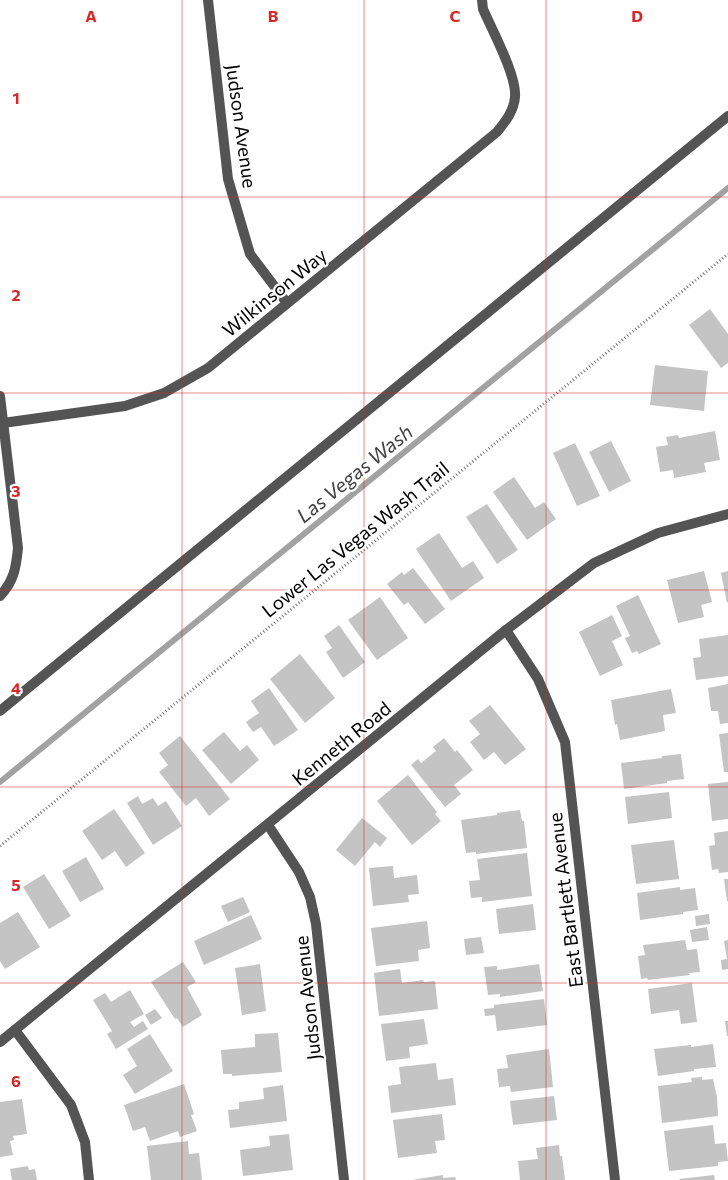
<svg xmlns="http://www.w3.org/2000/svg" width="728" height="1180" font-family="Commissioner,sans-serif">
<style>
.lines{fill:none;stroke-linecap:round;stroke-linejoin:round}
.stream{stroke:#a2a2a2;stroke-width:6}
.building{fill:#c4c4c4}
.path{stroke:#767676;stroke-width:3;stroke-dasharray:1 2.5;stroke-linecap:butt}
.service{stroke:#545454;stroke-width:10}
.minor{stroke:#545454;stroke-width:10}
.grid{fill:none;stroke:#d62828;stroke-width:1;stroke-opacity:0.55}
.labels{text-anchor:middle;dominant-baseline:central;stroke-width:4.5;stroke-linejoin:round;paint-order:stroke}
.street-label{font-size:19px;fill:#000;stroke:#fff}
.water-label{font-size:20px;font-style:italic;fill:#434343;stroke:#fff}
.grid-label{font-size:16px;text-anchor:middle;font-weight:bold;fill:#d62828;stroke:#fff;stroke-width:4.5;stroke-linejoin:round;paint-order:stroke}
</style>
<rect width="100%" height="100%" fill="#fff"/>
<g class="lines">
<path class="stream" d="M0,782L728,188"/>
</g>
<g class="building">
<path d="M710,309L728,334V363L721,368L689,325Z"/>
<path d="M655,365L708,371L704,411L650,405Z"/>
<path d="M715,431L720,460L704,463L706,472L674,478L673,470L660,472L656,447L668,445L666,437L678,435L679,438Z"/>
<path d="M611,441L631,481L609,492L589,452Z"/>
<path d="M575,443L600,496L577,506L553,453Z"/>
<path d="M514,477L535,508L544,502L556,519L527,540L493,492Z"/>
<path d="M487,504L518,550L497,564L466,517Z"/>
<path d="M439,533L462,568L473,561L484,578L451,601L416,549Z"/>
<path d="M413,568L445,609L425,624L408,602L404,605L387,584L402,572L404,575Z"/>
<path d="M704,571L712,602L701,605L704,617L678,623L667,580Z"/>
<path d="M728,571V602L727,603L721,573Z"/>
<path d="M638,595L661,644L639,654L637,651L632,653L625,638L630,636L616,606Z"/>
<path d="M380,597L408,638L377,660L348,620Z"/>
<path d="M612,615L622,636L612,641L623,665L600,676L579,632Z"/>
<path d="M339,625L365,662L343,678L326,652L332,648L324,636Z"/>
<path d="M728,635V676L696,680L693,658L701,657L699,639Z"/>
<path d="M300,654L335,698L305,723L270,679Z"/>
<path d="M728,684V723L720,724L718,711H711L708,688Z"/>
<path d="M269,688L298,730L274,746L261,727L253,732L246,722L259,713L251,701Z"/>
<path d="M671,689L676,713L663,715L665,731L620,740L617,724L615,725L611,700Z"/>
<path d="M490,705L526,749L505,765L494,752L484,760L470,742L480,734L469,721Z"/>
<path d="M224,732L240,751L247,745L259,760L231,784L202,750Z"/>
<path d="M728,733V772H724L719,734Z"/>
<path d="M180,736L230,799L209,816L196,798L186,806L159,772L168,765L159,753Z"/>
<path d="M444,738L455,752L457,750L473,770L454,785L461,794L445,807L411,765L418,759L421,763L436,751L433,747Z"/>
<path d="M681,754L684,779L667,781V783L624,789L621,763L662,758V756Z"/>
<path d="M408,775L437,812L435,814L441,821L412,845L377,801Z"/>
<path d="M728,782V819L712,821L708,784Z"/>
<path d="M669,792L672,818L628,824L625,797Z"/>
<path d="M138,796L142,804L153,798L158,806L166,801L182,826L153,845L127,803Z"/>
<path d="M114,809L145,853L126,867L115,851L102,860L82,831Z"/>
<path d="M520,810L522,821H524L527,848L476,854V852L466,853L461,820L497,815V813Z"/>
<path d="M362,818L387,838L380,847L375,842L355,866L336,850Z"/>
<path d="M728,831V872L719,873L718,869L712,870L709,846L715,845L714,833Z"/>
<path d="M674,840L679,879L636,884L631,845Z"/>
<path d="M527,853L532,896L482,902V897L471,898L469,881L480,880L477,859Z"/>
<path d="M86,857L104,889L80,902L62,871Z"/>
<path d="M393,866L394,878L417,875L419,894L408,895L409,902L373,906L369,868Z"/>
<path d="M44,874L71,916L49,929L23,887Z"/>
<path d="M724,879H728V901H727Z"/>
<path d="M680,887V890L695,888L698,910L683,912V914L640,920L637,893Z"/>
<path d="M243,897L250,912L228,922L221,906Z"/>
<path d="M533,904L536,930L499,934L496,909Z"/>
<path d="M18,912L40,947L5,969L0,961V923Z"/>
<path d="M709,914L710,924L696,926L695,916Z"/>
<path d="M251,915L262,939L204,965L194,941Z"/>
<path d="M427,921L430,948L418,950L419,961L376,966L371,928Z"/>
<path d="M707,927L709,940L692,942L690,930Z"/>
<path d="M481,937L484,953L466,955L464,939Z"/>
<path d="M685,940L687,950L697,949L700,972L689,973L690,975L648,980L647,978L641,979L638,956L645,955L643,945Z"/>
<path d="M728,940V969L722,970L721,960L727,959L724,941Z"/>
<path d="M183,962L196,982L187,987L202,1015L183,1027L177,1018L175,1019L151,982Z"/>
<path d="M260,964L266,1011L242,1015L235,968Z"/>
<path d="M539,964L543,991L500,997V994L488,995L484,967L497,966V970Z"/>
<path d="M400,969L402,983L423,980L424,982L435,981L438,1009L379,1016L374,973Z"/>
<path d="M692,983L697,1022L681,1024L679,1010L651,1014L648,989Z"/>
<path d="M130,990L144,1014L130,1022L134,1027L143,1021L148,1029L116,1049L107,1034L112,1031L93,1000L105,993L111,1002Z"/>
<path d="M544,999L547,1025L497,1031L495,1015L485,1016L484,1009L494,1008V1005Z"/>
<path d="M155,1009L162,1018L151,1025L145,1015Z"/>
<path d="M424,1019L428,1044L409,1047L410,1058L386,1061L381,1024Z"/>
<path d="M725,1021H728V1036H727Z"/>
<path d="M278,1033L282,1072L232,1076V1074H223L221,1050L255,1047V1034Z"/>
<path d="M150,1034L173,1071L135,1094L123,1075L137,1066L127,1049Z"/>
<path d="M713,1044L716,1067L694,1069V1071L658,1076L654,1049L691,1045V1047Z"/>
<path d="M549,1049L553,1087L511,1092L510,1086L499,1087L497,1069L508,1068L506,1055Z"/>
<path d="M436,1063L438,1080L453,1078L456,1105L391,1113L388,1086L401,1084L399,1067Z"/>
<path d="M702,1077V1080L713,1079L717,1097L718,1116L662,1123L658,1086L692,1082L691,1078Z"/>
<path d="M184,1084L194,1114L191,1115L197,1131L180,1137L178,1131L150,1141L145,1127L133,1131L124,1105Z"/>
<path d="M283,1085L287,1121L230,1128L228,1110L239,1109V1102L264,1099L263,1088Z"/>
<path d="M554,1096L557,1120L513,1125L510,1101Z"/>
<path d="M22,1099L27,1134L13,1136L14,1140L10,1141L13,1155L0,1157V1102Z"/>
<path d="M442,1114L445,1140L435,1141L437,1153L398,1158L393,1120Z"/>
<path d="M713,1125L715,1144L726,1143L728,1161L718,1162V1166L669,1171L664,1131Z"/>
<path d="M289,1134L293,1170L243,1176L240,1150L270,1146L269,1136Z"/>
<path d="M188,1141L189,1154L199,1153L202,1180H151L147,1146Z"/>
<path d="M559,1145L560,1156H562L565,1180H520L518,1161L538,1159L536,1148Z"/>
<path d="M28,1166L29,1170L35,1169L37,1180H12L10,1169Z"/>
<path d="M443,1175V1178L455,1177L456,1180H412Z"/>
<path d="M714,1175L715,1180H680L679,1179Z"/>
</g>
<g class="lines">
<path class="path" d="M0,846L728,254"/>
<path class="service" d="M0,711L728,116"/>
<g class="minor">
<path d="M208,0L228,179L250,254L287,303"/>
<path d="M0,396L18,548C16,568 14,581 0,596"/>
<path d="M3,423L125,406L164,393L208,368L497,132C505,122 514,111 515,97C517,76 492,30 483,9L482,0"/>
<path d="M506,630L538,679L565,742L615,1180"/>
<path d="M268,825L299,872L310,897L316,924L344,1180"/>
<path d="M15,1030L71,1105L85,1142L89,1180"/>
<path d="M0,1042L506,630L594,563L658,533L728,514"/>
</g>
</g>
<path class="grid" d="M182,0V1180M364,0V1180M546,0V1180M0,197H728M0,393H728M0,590H728M0,787H728M0,983H728"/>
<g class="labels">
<g class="street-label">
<text transform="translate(242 126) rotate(82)">Judson Avenue</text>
<text transform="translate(274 292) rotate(-39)">Wilkinson Way</text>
<text transform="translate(355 539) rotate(-39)">Lower Las Vegas Wash Trail</text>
<text transform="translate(341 743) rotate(-39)">Kenneth Road</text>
<text transform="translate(565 900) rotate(-97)">East Bartlett Avenue</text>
<text transform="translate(307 998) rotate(-96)">Judson Avenue</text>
</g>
<g class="water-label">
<text transform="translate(354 473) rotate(-39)">Las Vegas Wash</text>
</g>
</g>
<g class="grid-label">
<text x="91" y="22">A</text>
<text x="273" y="22">B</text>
<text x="455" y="22">C</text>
<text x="637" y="22">D</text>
<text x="16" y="104">1</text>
<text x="16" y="301">2</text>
<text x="16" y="497">3</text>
<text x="16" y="694">4</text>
<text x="16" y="891">5</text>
<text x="16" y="1087">6</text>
</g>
</svg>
